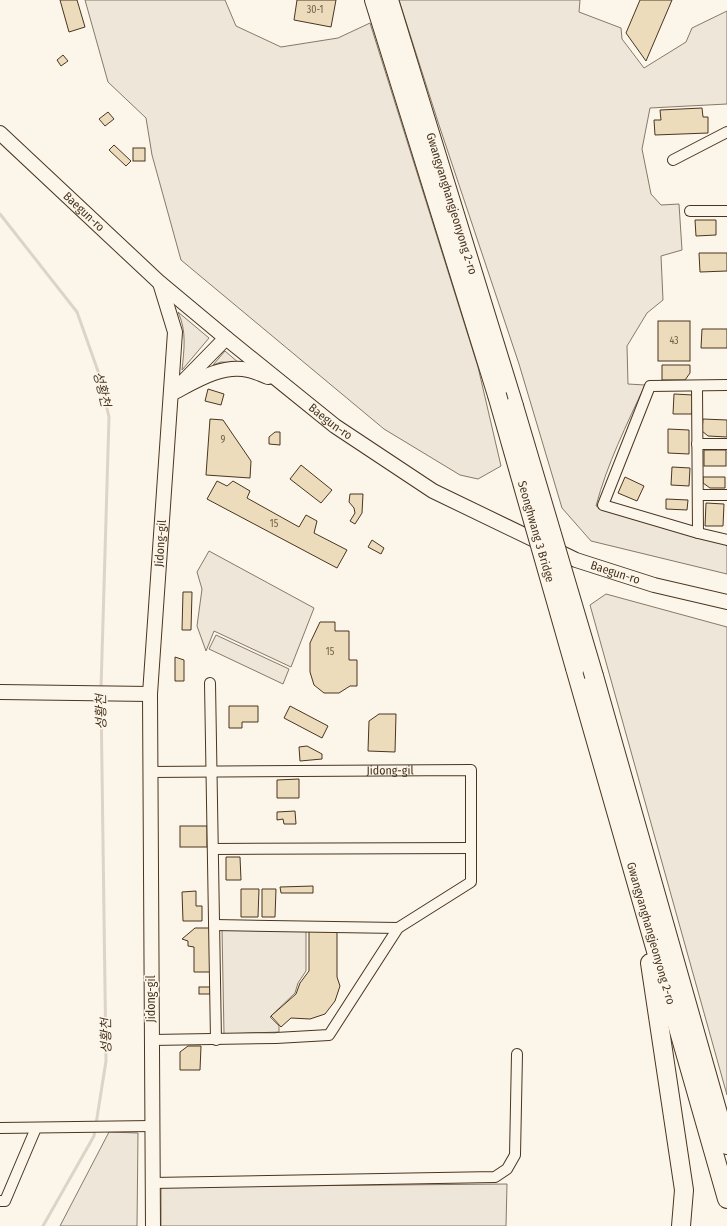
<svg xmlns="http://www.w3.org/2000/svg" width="727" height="1226" font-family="'Fira Sans Condensed','Noto Sans KR',sans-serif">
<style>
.green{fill:#ede6d9;stroke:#887966}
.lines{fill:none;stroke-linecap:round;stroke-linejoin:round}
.stream{stroke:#dcd4c6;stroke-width:3}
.building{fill:#ecdcbc;stroke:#4a3520}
.street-casing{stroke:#4a3520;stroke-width:12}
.secondary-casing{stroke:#4a3520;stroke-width:16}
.highway-casing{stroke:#4a3520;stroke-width:20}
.street{stroke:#fbf6e9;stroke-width:10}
.secondary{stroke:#fbf6e9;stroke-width:14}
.highway{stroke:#fbf6e9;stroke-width:18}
.highway-bridge-casing{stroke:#4a3520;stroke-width:20;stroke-linecap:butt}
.highway-bridge{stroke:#fbf6e9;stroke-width:18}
.labels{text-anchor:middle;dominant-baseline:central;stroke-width:3;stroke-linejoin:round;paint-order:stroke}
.number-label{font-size:10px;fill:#725f47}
.street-label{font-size:12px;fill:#4a3520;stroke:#fbf6e9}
.water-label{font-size:13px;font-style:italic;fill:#4a3520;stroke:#fbf6e9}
</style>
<rect width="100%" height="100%" fill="#fbf6e9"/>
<g class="green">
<path d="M85,0H225L236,26L281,47L338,38L370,23L478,367L501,466L478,479L460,475L384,429L181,260L152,155L146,118L108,82Z"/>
<path d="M399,0H580L579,12L621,28L622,39L644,68L686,42L692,28L727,11V104L650,108L642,149L651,194L661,205L679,204L682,250L661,256L663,300L647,313L627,346L628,384L645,385C627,424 607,464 596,506L727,542V574L591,541L562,508L519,364L438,122Z"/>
<path d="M178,312L209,338L182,370C184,350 187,331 178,312Z"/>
<path d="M225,351L239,363L221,362L213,365Z"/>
<path d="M209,551L314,608L291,667L214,631L206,651L197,626L202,589L197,572Z"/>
<path d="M606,594L727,627V1095L590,605Z"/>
<path d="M216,635L289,669L283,684L209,649Z"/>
<path d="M306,928V971L298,983L295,993L270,1017L279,1026V1032L224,1034L222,930Z"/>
<path d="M109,1132L138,1133L137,1226H60Z"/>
<path d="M507,1184L506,1226H161V1187Z"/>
</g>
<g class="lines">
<g class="stream">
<path d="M0,214L77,312L99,374L109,417L101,689"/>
<path d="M96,1124L106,1061L101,696"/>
<path d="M43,1226L94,1136L95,1129"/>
</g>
</g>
<g class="building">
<path d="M60,0H77L85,27L69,32Z"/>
<path d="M297,0H336L331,27L294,20Z"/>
<path d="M640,0H672L646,61L626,33Z"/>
<path d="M63,55L68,61L61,66L57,60Z"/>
<path d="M702,108L703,117H708V133L655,135L654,120H661L660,110Z"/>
<path d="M108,112L114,119L105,126L99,119Z"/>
<path d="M114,145L131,161L126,166L109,150Z"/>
<rect x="133" y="148" width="12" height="13"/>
<path d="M695,220H716V235L696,236Z"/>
<path d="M699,253H727V271L700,272Z"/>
<rect x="658" y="321" width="32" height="40"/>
<path d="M702,329H727V348H701Z"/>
<path d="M662,365H690V373L685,380H662Z"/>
<path d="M208,389L224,394L221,405L205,401Z"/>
<path d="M674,394L693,395L692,414H673Z"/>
<path d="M210,419L223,420L251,461L250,478L206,475Z"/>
<path d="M703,419L727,420V437L708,436L702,431Z"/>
<path d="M668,429L689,430V454L668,453Z"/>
<path d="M275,432H280V445L269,444V437Z"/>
<rect x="704" y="450" width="22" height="16"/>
<path d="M301,465L332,490L321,503L290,479Z"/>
<path d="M672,467L690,468L689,486L671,485Z"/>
<path d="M625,477L644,486L637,501L618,493Z"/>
<path d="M703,477H725V488H710L703,483Z"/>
<path d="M217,481L227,486L233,481L250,491L247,498L299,527L306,515L317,521L314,533L347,550L337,568L207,499Z"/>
<path d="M350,494H363L362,513L355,524L350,521L355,513L354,508L349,502Z"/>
<path d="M666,499L688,500L687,510L666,509Z"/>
<path d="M706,503L724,504L723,526H705Z"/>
<path d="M372,540L384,548L381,554L368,547Z"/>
<path d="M183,592H192L191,630H182Z"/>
<path d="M320,622H335V631H349V660H357V686H350L339,693H324L314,685L310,672V643Z"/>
<path d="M175,657L184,660V681H175Z"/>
<path d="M229,706H258V722H242V728H229Z"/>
<path d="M290,706L328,726L322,738L284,718Z"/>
<path d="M379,714H396L395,752L368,751L369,721Z"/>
<path d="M307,746L322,754V759L300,761L299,747Z"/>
<path d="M299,779V798H277V780Z"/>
<path d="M295,811L296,824H284L283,819L277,820V812Z"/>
<rect x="180" y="826" width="27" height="21"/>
<path d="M226,857H240L241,880H226Z"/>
<path d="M313,886V893H281L280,887Z"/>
<path d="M241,889H259L258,917H241Z"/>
<path d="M262,889H276L275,917H262Z"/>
<path d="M196,891V906H202V921H183L182,892Z"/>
<path d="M195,928H211L210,972H194V947L188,946V941L182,939Z"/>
<path d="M309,931H337V977L340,986L335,1001L325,1014L310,1019L291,1018L281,1027L271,1016L296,994L300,983L309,971Z"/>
<rect x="199" y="987" width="11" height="7"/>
<path d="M188,1046H201L200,1070H180V1052Z"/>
</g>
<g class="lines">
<g class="street-casing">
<g id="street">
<path d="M673,160L727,132"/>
<path d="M690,211H727"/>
<path d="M727,385L650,386L603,505L698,533L727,540"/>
<path d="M697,386L698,533"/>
<path d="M697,444H727"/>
<path d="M698,495H727"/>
<path d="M210,683L216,1040"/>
<path id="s1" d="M150,772L471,770V882L398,928L329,1035L276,1038L152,1040"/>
<path d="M213,849L471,848"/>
<path d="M215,925L398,928"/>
<path d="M0,1128L152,1126"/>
<path d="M152,1183L495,1177L507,1169L515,1155L517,1054"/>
<path d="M0,1201H5L36,1128"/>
</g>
</g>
<g class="secondary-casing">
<g id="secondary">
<path id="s2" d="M0,133L160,283L226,338L335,426L433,491L576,560L654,585L727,602"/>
<path d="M180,385L226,338"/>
<path d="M171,394C194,382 221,364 248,370C255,371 262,375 268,377"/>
<path d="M0,692L150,694"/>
<path id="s3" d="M153,1226L150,694L175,332L160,283"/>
</g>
</g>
<g class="highway-casing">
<g id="highway">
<path d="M374,0L497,395"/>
<path id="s4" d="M389,0L514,406"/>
<path id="s5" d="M575,668L727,1199"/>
<path d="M594,676L727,1145"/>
<path d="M650,963L684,1190L681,1226"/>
</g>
</g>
<use href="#street" class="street"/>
<use href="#secondary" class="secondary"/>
<use href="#highway" class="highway"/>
<g class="highway-bridge-casing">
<g id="highway-bridge">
<path id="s6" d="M497,395L575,668"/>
<path d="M514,406L594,676"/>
</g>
</g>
<use href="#highway-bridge" class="highway-bridge"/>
</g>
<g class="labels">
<g class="number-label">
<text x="315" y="10">30-1</text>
<text x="674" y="341">43</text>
<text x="223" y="440">9</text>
<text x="274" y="524">15</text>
<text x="330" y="652">15</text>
</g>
<g class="street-label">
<text stroke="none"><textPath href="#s4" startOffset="213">Gwangyanghangjeonyong 2-ro</textPath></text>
<text stroke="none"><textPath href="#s2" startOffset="115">Baegun-ro</textPath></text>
<text stroke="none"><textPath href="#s2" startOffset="439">Baegun-ro</textPath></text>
<text stroke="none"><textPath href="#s6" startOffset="142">Seonghwang 3 Bridge</textPath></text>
<text stroke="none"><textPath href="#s3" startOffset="683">Jidong-gil</textPath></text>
<text stroke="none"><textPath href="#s2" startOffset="763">Baegun-ro</textPath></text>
<text stroke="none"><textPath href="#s1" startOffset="240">Jidong-gil</textPath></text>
<text stroke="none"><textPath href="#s5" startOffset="276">Gwangyanghangjeonyong 2-ro</textPath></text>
<text transform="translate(151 999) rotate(-90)">Jidong-gil</text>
</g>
<g class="water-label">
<text transform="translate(102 389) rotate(76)">성황천</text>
<text transform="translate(101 712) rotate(-91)">성황천</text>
<text transform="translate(106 1036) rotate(-91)">성황천</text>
</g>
</g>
</svg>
